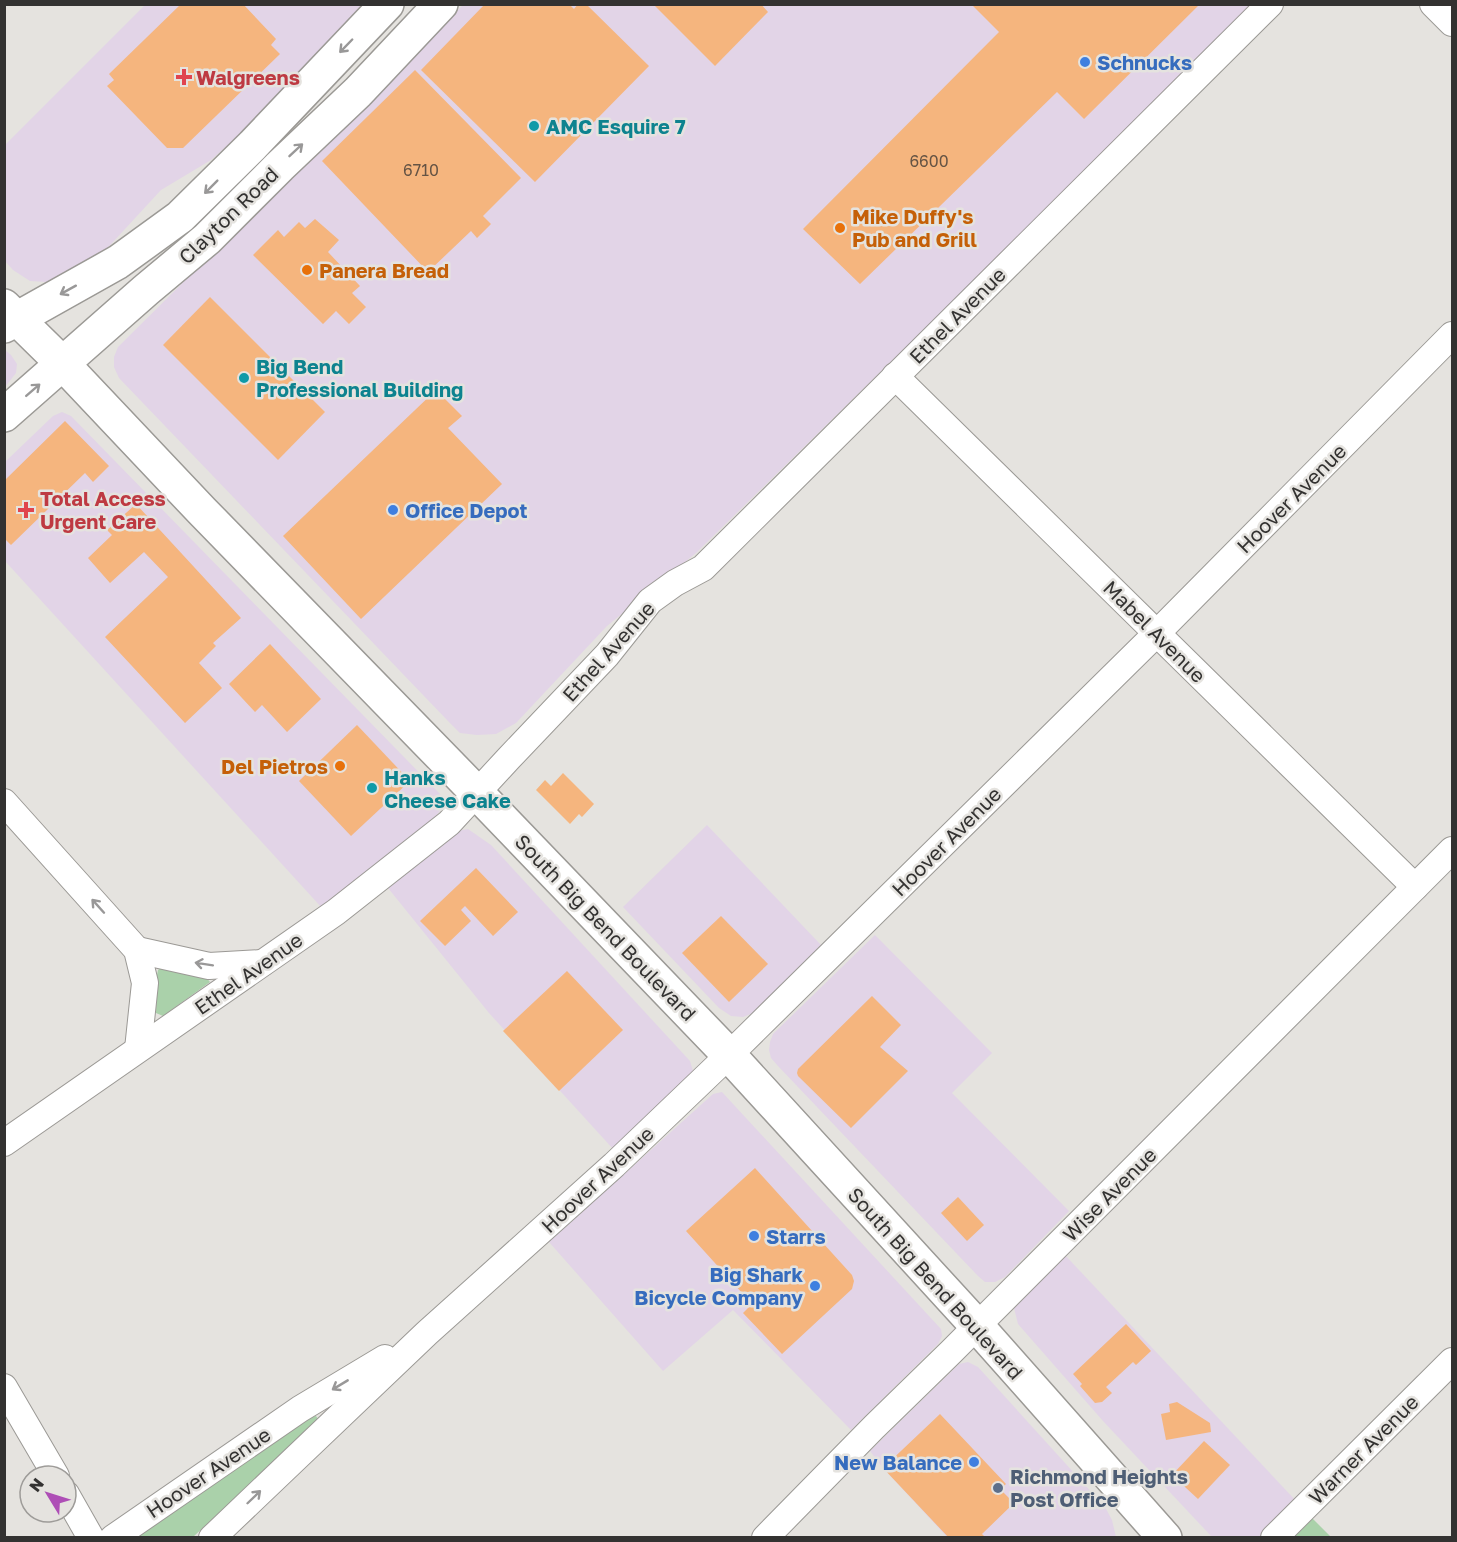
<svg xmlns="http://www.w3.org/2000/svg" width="1457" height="1542" font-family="'Golos Text',sans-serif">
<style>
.commercial{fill:#e2d4e7}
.green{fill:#aad1aa}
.building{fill:#f5b57e}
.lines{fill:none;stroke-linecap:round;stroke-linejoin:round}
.street-casing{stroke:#9b9995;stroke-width:28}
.secondary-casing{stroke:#9b9995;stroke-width:36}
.primary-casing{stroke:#9b9995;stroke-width:36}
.street{stroke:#fff;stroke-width:26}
.secondary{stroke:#fff;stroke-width:33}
.primary{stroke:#fff;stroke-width:33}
.oneway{stroke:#999898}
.shop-dot{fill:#3f7fe0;stroke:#e5e3df;stroke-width:2}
.health-dot{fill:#e0444e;stroke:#e5e3df;stroke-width:2}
.culture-dot{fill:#0f9aa8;stroke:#e5e3df;stroke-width:2}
.food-dot{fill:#e8710a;stroke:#e5e3df;stroke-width:2}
.service-dot{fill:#5c6f8a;stroke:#e5e3df;stroke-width:2}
.labels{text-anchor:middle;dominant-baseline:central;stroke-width:5;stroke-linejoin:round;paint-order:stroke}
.number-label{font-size:16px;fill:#645344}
.shop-label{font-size:20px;font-weight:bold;fill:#366cbe;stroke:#e5e3df;text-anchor:start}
.health-label{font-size:20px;font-weight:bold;fill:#be3a42;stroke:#e5e3df;text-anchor:start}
.culture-label{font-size:20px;font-weight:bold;fill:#0d838f;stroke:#e5e3df;text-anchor:start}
.street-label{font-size:20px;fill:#333231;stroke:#e5e3df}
.food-label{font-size:20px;font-weight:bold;fill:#c56008;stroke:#e5e3df;text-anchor:start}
.service-label{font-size:20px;font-weight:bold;fill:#4e5e75;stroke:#e5e3df;text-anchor:start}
</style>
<rect width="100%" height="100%" fill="#e5e3df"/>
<g class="commercial">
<path d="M145,5H370L238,136L211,160L161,190L101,255L71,274L47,282L30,281L13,270L5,261V145Z"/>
<path d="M463,5H1254L696,553L607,626L516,723L496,734L477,735L460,733L448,721L119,378L114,367V357L118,347Z"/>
<path d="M5,350L11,355L17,364L16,373L5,387Z"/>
<path d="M62,412L71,416L444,798L443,806L437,815L356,885L322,908L5,561V462L53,416Z"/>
<path d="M707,825L821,945L753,1013L743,1017L731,1016L719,1008L623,907Z"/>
<path d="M468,829L491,845L690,1061L693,1071L688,1080L614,1150L489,1013L388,888L458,831Z"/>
<path d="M875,935L992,1053L952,1093L1069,1211L1005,1277L995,1282H985L978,1276L778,1066L771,1058L769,1050L770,1042L773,1034Z"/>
<path d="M722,1092L941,1329L942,1336L938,1344L851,1430L733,1310L663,1371L549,1242L713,1094Z"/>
<path d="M1064,1254L1298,1503L1259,1537H1212L1103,1421L1018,1324L1014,1308L1020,1299Z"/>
<path d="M968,1362L978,1367L1105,1507L1112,1520L1116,1537H947L883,1468L870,1451L959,1364Z"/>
</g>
<g class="green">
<path d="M161,968L206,977L210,982L163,1016L156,1013L157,975L158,970Z"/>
<path d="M316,1416L319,1421L193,1537L136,1538L311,1417Z"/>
<path d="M1312,1518L1331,1537H1293Z"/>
</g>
<g class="building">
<path d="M181,4H243L276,39L271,45L280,54L183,148H167L107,86L114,80L109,74Z"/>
<path d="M485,4H569L574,9L578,4H586L649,66L535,182L421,70Z"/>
<path d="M653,4H761L768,12L715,66Z"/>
<path d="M971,4H1200L1084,119L1057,92L860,284L803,229L999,32Z"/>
<path d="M415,70L521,178L483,216L491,224L477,238L471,231L428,272L322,161Z"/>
<path d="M315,219L339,240L328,252L360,286L352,293L366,307L349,324L336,311L323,324L253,255L278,230L284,237L299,222L305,228Z"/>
<path d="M210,297L325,412L278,460L163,345Z"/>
<path d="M436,390L462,416L448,428L502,484L361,619L283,536Z"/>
<path d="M65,421L109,466L93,482L85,473L11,545L4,538V481Z"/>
<path d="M136,504L241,618L213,643L216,646L199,663L222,688L185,723L105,637L168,577L144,552L110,583L88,558L112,535L107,530Z"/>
<path d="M270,644L321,699L287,732L262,705L255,712L229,684Z"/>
<path d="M357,725L410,781L351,836L299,781Z"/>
<path d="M563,773L594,804L582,817L579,814L570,824L536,790L545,780L551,786Z"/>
<path d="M476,868L518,912L493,936L465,906L461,910L471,921L445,946L420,921Z"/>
<path d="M721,916L768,964L729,1002L682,953Z"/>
<path d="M567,971L623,1030L559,1091L503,1031Z"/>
<path d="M872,996L901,1025L880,1047L908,1071L851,1128L798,1076L797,1073L798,1069Z"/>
<path d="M755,1168L852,1275L854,1281L852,1289L782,1354L743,1313L752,1304L686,1231Z"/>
<path d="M958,1197L984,1225L967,1241L941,1213Z"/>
<path d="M1126,1324L1151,1351L1136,1365L1133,1362L1106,1387L1112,1393L1102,1402L1095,1403L1080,1386L1082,1384L1073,1374Z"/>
<path d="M1177,1402L1210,1423L1211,1432L1166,1440L1161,1414L1170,1412L1169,1404Z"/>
<path d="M940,1414L1006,1484L1000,1489L1014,1503L982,1534L984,1536L983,1538H949L883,1468Z"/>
<path d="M1204,1441L1230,1465L1198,1499L1172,1475Z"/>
</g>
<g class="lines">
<g class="street-casing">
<g id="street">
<path d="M1433,4L1452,23"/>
<path d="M895,376L1415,887"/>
<path d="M4,802L137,950L145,983L138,1049"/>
<path d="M137,950L209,966L262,963"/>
<path d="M4,1143L336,912L449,823L509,758L607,655L650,601L675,583L703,568L1270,4"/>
<path d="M4,1387L56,1476"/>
<path d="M66,1494L91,1538"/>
<path d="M113,1538L300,1409L385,1358"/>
<path d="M212,1538L427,1333L614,1165L729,1055L1157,633L1452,335"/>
<path d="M765,1538L874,1427L951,1352L1452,850"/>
<path d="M1274,1538L1452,1361"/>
</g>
</g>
<g class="secondary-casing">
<path id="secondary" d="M4,306L63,364L202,511L477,793L729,1055L977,1326L1165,1538"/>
</g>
<g class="primary-casing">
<g id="primary">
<path d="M4,326L118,262L180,217L253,145L387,4"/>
<path d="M4,415L146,290L207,239L280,166L358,92L441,4"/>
</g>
</g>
<use href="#street" class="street"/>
<use href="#secondary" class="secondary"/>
<use href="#primary" class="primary"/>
</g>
<defs><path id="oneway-shaft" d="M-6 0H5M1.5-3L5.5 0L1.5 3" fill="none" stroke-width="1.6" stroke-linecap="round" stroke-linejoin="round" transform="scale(1.5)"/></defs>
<g class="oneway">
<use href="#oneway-shaft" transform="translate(346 46) rotate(134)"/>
<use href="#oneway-shaft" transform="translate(296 150) rotate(-43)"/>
<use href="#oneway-shaft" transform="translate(211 187) rotate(135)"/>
<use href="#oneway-shaft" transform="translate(68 290) rotate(151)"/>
<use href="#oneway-shaft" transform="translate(33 390) rotate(-41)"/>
<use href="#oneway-shaft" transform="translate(98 906) rotate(-132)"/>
<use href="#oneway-shaft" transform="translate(204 964) rotate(-171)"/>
<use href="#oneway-shaft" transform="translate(340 1385) rotate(149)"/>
<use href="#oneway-shaft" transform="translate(254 1497) rotate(-44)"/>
</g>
<g class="shop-dot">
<circle cx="1085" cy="62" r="6"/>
<circle cx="393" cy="510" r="6"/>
<circle cx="754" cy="1236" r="6"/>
<circle cx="815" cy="1286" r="6"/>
<circle cx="974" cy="1462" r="6"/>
</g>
<g class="health-dot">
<path d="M181 68h6v6h6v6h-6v6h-6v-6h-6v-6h6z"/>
<path d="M23 501h6v6h6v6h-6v6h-6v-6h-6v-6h6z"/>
</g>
<g class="culture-dot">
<circle cx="534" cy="126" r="6"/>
<circle cx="244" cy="378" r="6"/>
<circle cx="372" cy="788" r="6"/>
</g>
<g class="food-dot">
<circle cx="840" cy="228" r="6"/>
<circle cx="307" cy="270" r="6"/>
<circle cx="340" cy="766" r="6"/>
</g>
<circle class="service-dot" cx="998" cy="1488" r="6"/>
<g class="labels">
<g class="number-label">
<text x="929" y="161">6600</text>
<text x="421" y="170">6710</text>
</g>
<g class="shop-label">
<text x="1097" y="62">Schnucks</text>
<text x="405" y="510">Office Depot</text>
<text x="766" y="1236">Starrs</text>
<text x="803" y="1274" text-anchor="end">Big Shark<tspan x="803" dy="23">Bicycle Company</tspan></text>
<text x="962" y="1462" text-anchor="end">New Balance</text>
</g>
<g class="health-label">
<text x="196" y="77">Walgreens</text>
<text x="40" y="498">Total Access<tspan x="40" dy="23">Urgent Care</tspan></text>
</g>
<g class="culture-label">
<text x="546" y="126">AMC Esquire 7</text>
<text x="256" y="366">Big Bend<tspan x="256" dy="23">Professional Building</tspan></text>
<text x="384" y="777">Hanks<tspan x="384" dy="23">Cheese Cake</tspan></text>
</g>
<g class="street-label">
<text transform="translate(228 215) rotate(-44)">Clayton Road</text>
<text transform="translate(957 315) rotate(-45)">Ethel Avenue</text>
<text transform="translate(1291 498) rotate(-45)">Hoover Avenue</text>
<text transform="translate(1155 631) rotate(45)">Mabel Avenue</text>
<text transform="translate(608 651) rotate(-48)">Ethel Avenue</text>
<text transform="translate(946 841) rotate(-45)">Hoover Avenue</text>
<text transform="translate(606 927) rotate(46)">South Big Bend Boulevard</text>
<text transform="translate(248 973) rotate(-35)">Ethel Avenue</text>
<text transform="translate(597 1179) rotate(-43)">Hoover Avenue</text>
<text transform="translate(1109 1194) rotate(-45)">Wise Avenue</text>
<text transform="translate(936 1283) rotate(48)">South Big Bend Boulevard</text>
<text transform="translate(1363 1449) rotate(-45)">Warner Avenue</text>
<text transform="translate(208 1472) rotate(-34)">Hoover Avenue</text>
</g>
<g class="food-label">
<text x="852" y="216">Mike Duffy's<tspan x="852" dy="23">Pub and Grill</tspan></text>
<text x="319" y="270">Panera Bread</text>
<text x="328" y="766" text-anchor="end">Del Pietros</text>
</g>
<g class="service-label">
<text x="1010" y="1476">Richmond Heights<tspan x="1010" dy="23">Post Office</tspan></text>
</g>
</g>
<rect width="1457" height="1542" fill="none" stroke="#333231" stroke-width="12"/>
<g transform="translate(48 1494) rotate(308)"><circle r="28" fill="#e5e3df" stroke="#9e9c99" stroke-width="1.5"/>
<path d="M0-4.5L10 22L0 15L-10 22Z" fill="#ae4eb6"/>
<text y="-9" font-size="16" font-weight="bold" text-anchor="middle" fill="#333231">N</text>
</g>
</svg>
